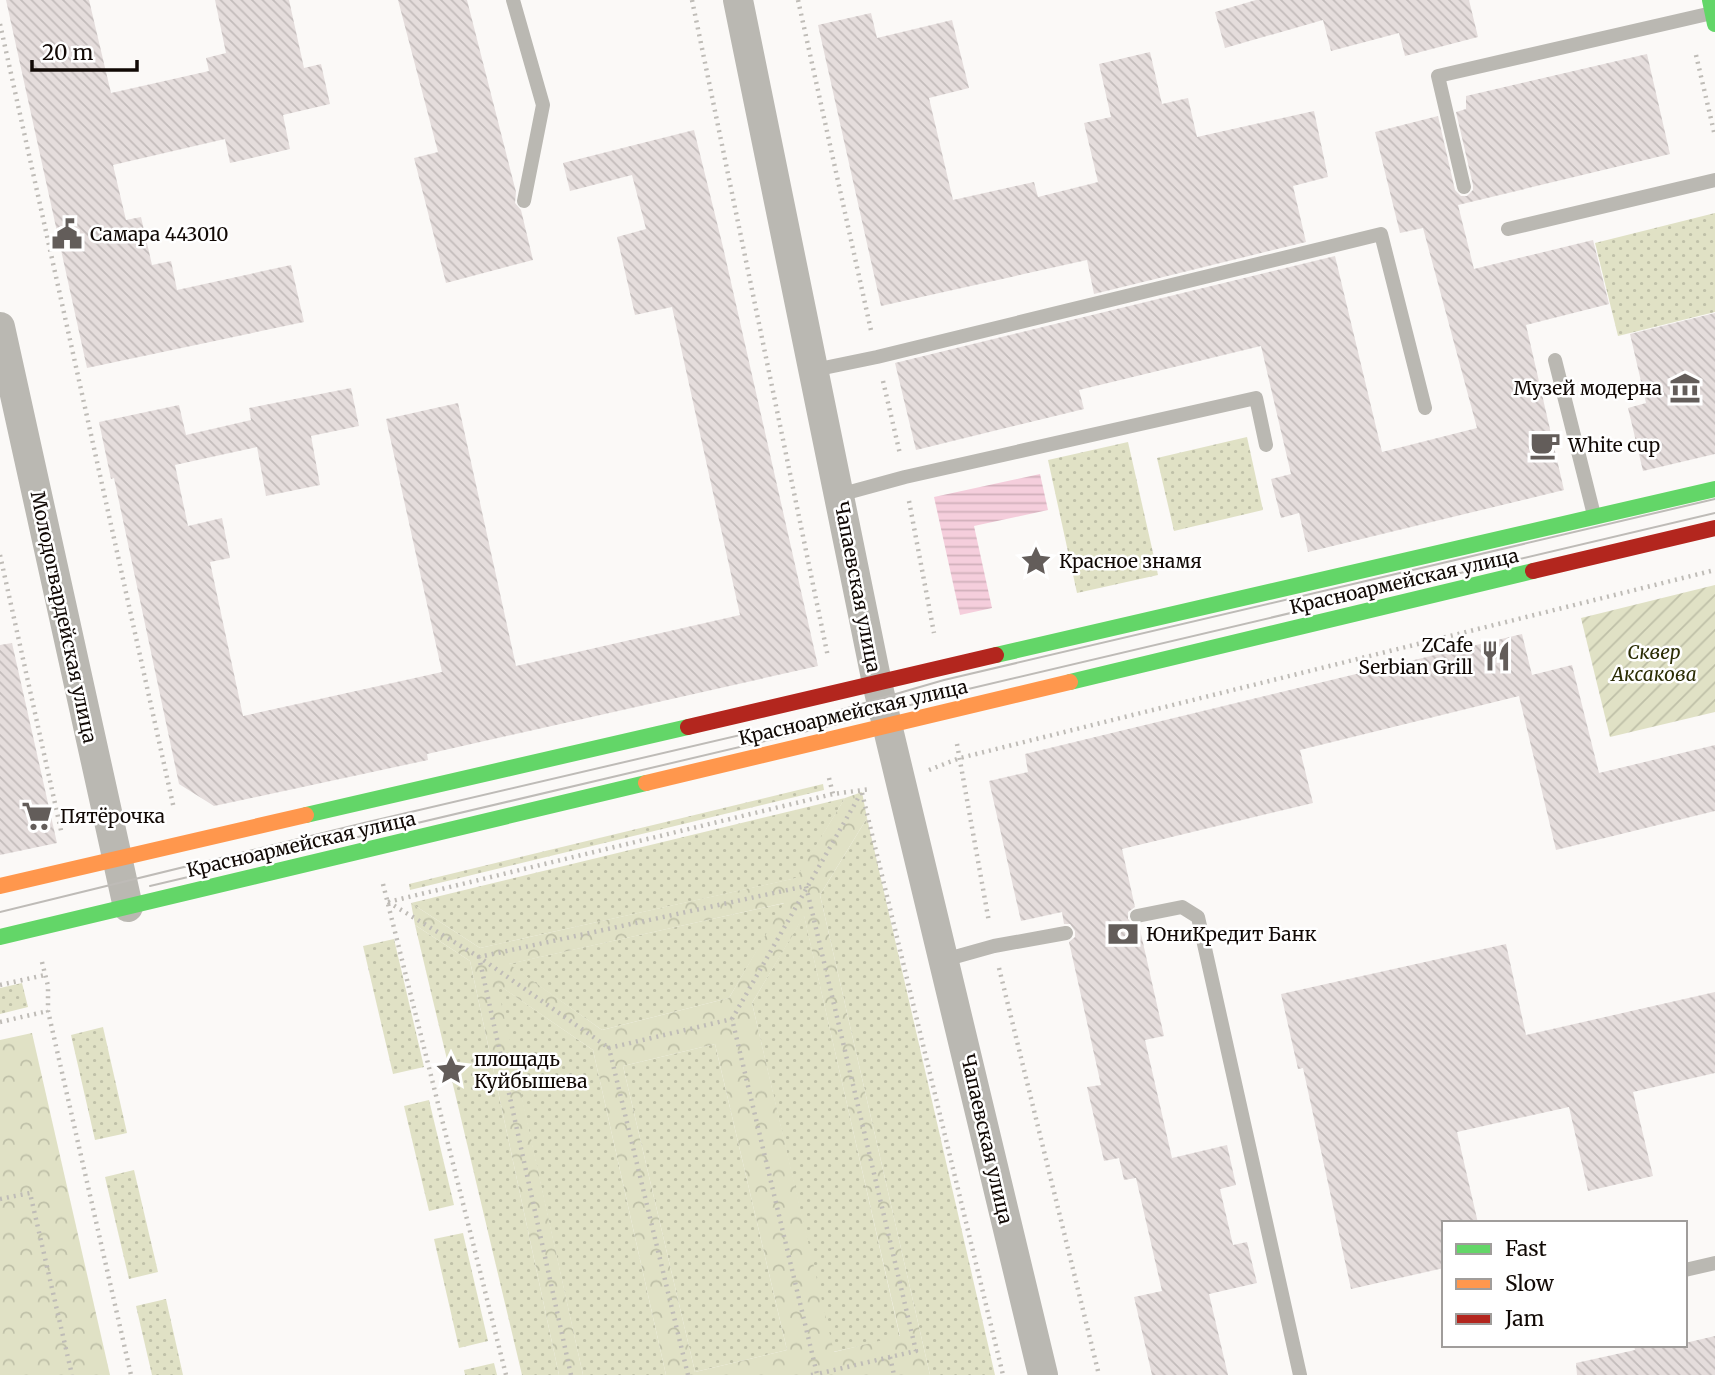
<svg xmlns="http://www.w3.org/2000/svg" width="1715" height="1375" font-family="Merriweather,serif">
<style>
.grass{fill:url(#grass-dots)}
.park{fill:url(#park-crowns);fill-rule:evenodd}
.garden{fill:url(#garden-furrows)}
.water{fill:url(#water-rules)}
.building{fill:url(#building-back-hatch)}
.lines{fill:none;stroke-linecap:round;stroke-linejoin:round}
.path{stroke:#bfbcb7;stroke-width:4.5;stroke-dasharray:2 5;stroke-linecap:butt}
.lane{stroke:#bab8b2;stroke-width:14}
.street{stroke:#bab8b2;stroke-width:30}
.fast{stroke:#63d668;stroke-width:16}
.slow{stroke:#ff974d;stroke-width:16}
.jam{stroke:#b3261e;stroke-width:16}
.tram{stroke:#bebbb7;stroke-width:2}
.labels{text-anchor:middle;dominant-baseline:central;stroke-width:5;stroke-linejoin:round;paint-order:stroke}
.poi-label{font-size:19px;fill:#110905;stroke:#fff;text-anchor:start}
.street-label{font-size:19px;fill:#110905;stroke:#fff}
.park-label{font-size:19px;font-style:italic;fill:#2b2d04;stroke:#fff}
</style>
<defs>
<pattern id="grass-dots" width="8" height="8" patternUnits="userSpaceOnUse" patternTransform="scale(1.75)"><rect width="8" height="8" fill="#e0e1c5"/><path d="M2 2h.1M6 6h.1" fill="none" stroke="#bfc0a8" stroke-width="1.8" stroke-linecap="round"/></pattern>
<pattern id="park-crowns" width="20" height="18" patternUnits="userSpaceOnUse" patternTransform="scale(1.75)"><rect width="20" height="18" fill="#e0e1c5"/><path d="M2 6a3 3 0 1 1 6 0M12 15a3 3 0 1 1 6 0" fill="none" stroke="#bfc0a8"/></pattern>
<pattern id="garden-furrows" width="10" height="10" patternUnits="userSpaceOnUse" patternTransform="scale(1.75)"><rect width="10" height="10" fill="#e0e1c5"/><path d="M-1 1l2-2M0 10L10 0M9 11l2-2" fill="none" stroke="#bfc0a8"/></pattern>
<pattern id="water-rules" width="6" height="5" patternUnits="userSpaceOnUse" patternTransform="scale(1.75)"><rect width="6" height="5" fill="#f5cedc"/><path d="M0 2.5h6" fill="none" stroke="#d1b0bb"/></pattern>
<pattern id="building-back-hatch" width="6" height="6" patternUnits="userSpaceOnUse" patternTransform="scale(1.75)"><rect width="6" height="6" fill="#e5dddc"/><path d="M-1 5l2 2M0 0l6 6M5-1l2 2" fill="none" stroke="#c3bcbb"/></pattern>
</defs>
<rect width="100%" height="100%" fill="#fbf9f7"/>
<g class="grass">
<path d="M1715,213V312L1618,336L1595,243Z"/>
<path d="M1247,437L1263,510L1174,531L1157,458Z"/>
<path d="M1128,442L1158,575L1077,593L1048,460Z"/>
<path d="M823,784L824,790L410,890L409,884Z"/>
<path d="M845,798L797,878L480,948L411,903Z"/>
<path d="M867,818L995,1375H930L820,895Z"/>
<path d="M785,903L729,998L602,1030L508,964Z"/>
<path d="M804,915L900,1337L833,1352L752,1003Z"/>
<path d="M415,925L470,961L559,1375H522Z"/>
<path d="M394,939L424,1067L393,1074L363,946Z"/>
<path d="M22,983L28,1007L0,1014V988Z"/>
<path d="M496,983L593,1050L666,1375H583Z"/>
<path d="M103,1027L127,1133L95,1140L71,1035Z"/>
<path d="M715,1044L787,1350L695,1372L623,1066Z"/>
<path d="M429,1100L454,1205L429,1211L404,1106Z"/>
<path d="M134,1170L158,1272L129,1279L105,1177Z"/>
<path d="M463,1233L488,1341L459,1348L434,1239Z"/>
<path d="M166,1299L183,1375H152L136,1306Z"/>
<path d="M494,1363L497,1375H465L464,1370Z"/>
</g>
<g class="park">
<path d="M862,792L867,818L820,895L930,1375H666L593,1050L497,984L583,1375H559L470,961L415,925L411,903L480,948L796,878L845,798ZM784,903L729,998L602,1030L509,964ZM804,916L900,1336L834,1352L752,1003ZM715,1044L787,1350L695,1372L623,1066Z"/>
<path d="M32,1033L110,1375H0V1040Z"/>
</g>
<path class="garden" d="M1715,585V712L1610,737L1581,618Z"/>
<path class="water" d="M1040,474L1048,510L974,526L992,608L960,615L934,497Z"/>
<g class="building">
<path d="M6,0H89L111,93L209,71L206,58L226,53L215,0H289L304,68L321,64L330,104L283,115L290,149L230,163L225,139L113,165L126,220L141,217L152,265L171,261L177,290L291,265L304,322L87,368Z"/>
<path d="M398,0H467L516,192L515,203L521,210L533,260L446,283L414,158L438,152Z"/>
<path d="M1256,0H1469L1478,37L1405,56L1399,33L1331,51L1323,20L1225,48L1215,12Z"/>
<path d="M871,13L877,38L952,20L969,88L929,98L953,200L1034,182L1038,197L1098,182L1084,123L1111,117L1099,64L1150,52L1162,104L1188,98L1197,137L1314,111L1328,177L1293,186L1306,242L1094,294L1087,260L881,306L818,25Z"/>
<path d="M1647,54L1670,154L1458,205L1474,269L1593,240L1609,304L1526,325L1564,490L1308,552L1299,513L1281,518L1271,479L1291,474L1261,346L1079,390L1084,409L916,450L895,363L1335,256L1382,452L1477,428L1423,228L1400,233L1375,132L1438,116L1455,190L1461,196H1467L1473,190V185L1456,112L1466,109V96Z"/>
<path d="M694,130L723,247L818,666L427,754L428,760L214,806L179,784L114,478L111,479L99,422L179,405L186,435L251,420L249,408L351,388L359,426L311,436L320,485L266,496L257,447L175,465L188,526L222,518L230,558L210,562L243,716L442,672L386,419L458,403L516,666L740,615L672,307L635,315L617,237L646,229L632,175L570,191L563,163Z"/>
<path d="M1715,313V454L1643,471L1628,408L1646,403L1630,334Z"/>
<path d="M1522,634L1532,675L1572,665L1599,773L1715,745V811L1556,850L1519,696L1300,750L1313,803L1122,849L1135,907L1128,912V919L1133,925H1139L1164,1036L1145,1040L1172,1158L1227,1145L1236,1185L1220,1189L1233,1245L1247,1242L1257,1283L1209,1294L1228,1375H1152L1134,1297L1162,1291L1136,1178L1124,1180L1119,1158L1104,1161L1087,1087L1101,1085L1069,942L1075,937V931L1070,924H1064L1062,912L1021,921L989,781L1028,772L1025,754Z"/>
<path d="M12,643L57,843L0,855V645Z"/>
<path d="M1506,944L1526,1035L1715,992V1073L1633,1092L1653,1176L1588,1191L1569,1107L1457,1132L1478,1223H1444V1268L1351,1289L1303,1068L1298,1069L1281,994Z"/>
<path d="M1715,1336V1375H1577L1576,1363L1635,1350L1634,1345H1685V1343Z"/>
</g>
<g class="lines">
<g class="path">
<path d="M692,0L828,657"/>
<path d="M798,0L872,335"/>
<path d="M0,24L174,809"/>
<path d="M1696,55L1715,136"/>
<path d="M883,381L900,454"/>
<path d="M909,501L934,633"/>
<path d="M0,555L62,835"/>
<path d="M957,744L989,922"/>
<path d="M929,770L960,758L1715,570"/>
<path d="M829,778L833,794"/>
<path d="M862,793L1003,1375"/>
<path d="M383,884L506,1375"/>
<path d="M388,902L833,794L871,789"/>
<path d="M388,902L479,957L609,1048"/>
<path d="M42,962L48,986V1011L131,1375"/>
<path d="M999,968L1099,1375"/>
<path d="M0,985L45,975"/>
<path d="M0,1022L48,1011"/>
<path d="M0,1199L30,1193L72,1375"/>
<path d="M890,1357L894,1375"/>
<path d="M571,1375L479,957L806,886L916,1351L817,1374"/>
<path d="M688,1375L609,1048L732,1019"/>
<path d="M811,1375L817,1374L732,1019L861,793"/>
</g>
<g class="lane">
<path d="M513,0L543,105L524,201"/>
<path d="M1464,187L1438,76L1712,13"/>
<path d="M1508,229L1715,180"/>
<path d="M1555,360L1594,515"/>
<path d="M814,370L877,357L1381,234L1425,408"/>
<path d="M839,495L905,477L1256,398L1266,445"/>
<path d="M1137,916L1182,907L1198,917L1300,1375"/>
<path d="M944,960L994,946L1066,933"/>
<path d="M1685,1270L1715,1263"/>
</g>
<g class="street">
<path d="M738,0L877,683L1043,1375"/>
<path d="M0,327L128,907"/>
</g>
<g class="fast">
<path d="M1710,0L1715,24"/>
<path d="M996,655L1715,489"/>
<path d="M1070,682L1533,571"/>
<path d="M306,815L688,727"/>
<path d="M0,937L646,783"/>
</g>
<g class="slow">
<path d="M646,783L1070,682"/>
<path d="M0,886L306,815"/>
</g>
<g class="jam">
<path d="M1533,571L1715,528"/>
<path d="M688,727L996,655"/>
</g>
<g class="tram">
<path d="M150,886L884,713L947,694L1715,513"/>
<path d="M0,912L368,822L813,718L944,680L1715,499"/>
</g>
</g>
<defs>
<g id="civic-bare" transform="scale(2.415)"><path d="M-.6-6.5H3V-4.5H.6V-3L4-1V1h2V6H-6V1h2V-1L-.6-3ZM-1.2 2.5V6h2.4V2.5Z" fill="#635d5a" stroke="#fff" stroke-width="2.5" paint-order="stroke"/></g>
<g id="museum-bare" transform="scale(2.415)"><path d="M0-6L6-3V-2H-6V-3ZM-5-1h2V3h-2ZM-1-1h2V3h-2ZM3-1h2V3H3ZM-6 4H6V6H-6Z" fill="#635d5a" stroke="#fff" stroke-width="2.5" paint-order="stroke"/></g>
<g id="cafe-bare" transform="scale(2.415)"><path d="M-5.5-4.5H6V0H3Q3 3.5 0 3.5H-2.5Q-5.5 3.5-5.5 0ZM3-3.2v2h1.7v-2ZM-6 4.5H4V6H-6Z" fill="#635d5a" stroke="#fff" stroke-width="2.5" paint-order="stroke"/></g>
<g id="sight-bare" transform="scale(2.415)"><path d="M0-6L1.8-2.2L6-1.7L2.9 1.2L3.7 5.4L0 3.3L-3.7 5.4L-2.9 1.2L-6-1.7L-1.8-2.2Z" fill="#635d5a" stroke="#fff" stroke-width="2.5" paint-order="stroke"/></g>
<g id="restaurant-bare" transform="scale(2.415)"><path d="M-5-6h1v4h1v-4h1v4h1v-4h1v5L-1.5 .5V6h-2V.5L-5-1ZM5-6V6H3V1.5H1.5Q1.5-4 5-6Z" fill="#635d5a" stroke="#fff" stroke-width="2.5" paint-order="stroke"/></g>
<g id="supermarket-bare" transform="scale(2.415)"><path d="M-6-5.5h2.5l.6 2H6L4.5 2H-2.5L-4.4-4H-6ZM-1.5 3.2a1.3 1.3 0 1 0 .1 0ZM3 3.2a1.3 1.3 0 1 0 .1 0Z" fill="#635d5a" stroke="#fff" stroke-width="2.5" paint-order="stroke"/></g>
<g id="bank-bare" transform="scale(2.415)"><path d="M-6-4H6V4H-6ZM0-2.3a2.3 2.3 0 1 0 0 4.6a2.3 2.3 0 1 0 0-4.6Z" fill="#635d5a" stroke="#fff" stroke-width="2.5" paint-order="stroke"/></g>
</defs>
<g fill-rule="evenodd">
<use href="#civic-bare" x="67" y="234"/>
<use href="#museum-bare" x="1685" y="388"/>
<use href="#cafe-bare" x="1545" y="445"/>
<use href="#sight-bare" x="1036" y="561"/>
<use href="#restaurant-bare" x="1496" y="656"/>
<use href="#supermarket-bare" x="37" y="816"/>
<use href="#bank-bare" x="1123" y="934"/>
<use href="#sight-bare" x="451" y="1070"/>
</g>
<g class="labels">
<g class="poi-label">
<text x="90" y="234">Самара 443010</text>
<text x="1662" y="388" text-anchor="end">Музей модерна</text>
<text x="1568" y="445">White cup</text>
<text x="1059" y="561">Красное знамя</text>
<text x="1473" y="645" text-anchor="end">ZCafe<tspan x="1473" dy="22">Serbian Grill</tspan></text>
<text x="60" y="816">Пятёрочка</text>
<text x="1146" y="934">ЮниКредит Банк</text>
<text x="474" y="1059">площадь<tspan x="474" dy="22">Куйбышева</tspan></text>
</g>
<g class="street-label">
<text transform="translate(1404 581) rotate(-13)">Красноармейская улица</text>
<text transform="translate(858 587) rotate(79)">Чапаевская улица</text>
<text transform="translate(64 617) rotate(78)">Молодогвардейская улица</text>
<text transform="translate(853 712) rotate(-13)">Красноармейская улица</text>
<text transform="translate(301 844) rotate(-13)">Красноармейская улица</text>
<text transform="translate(987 1139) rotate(77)">Чапаевская улица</text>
</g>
<g class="park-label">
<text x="1654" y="652">Сквер<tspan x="1654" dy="22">Аксакова</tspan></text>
</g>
</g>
<rect x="1442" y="1221" width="245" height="126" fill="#ffffff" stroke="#a09d9b" stroke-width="2"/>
<rect x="1456" y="1244" width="35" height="10" fill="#63d668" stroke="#a09d9b" stroke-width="2"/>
<text x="1505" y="1256" font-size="21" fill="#110905">Fast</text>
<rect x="1456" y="1279" width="35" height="10" fill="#ff974d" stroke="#a09d9b" stroke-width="2"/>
<text x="1505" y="1291" font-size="21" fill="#110905">Slow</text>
<rect x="1456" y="1314" width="35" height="10" fill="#b3261e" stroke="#a09d9b" stroke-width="2"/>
<text x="1505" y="1326" font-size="21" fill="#110905">Jam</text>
<path d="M32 60v10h105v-10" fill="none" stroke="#110905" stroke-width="3.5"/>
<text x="42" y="60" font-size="21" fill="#110905" stroke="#ffffff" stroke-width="5" paint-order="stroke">20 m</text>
</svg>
